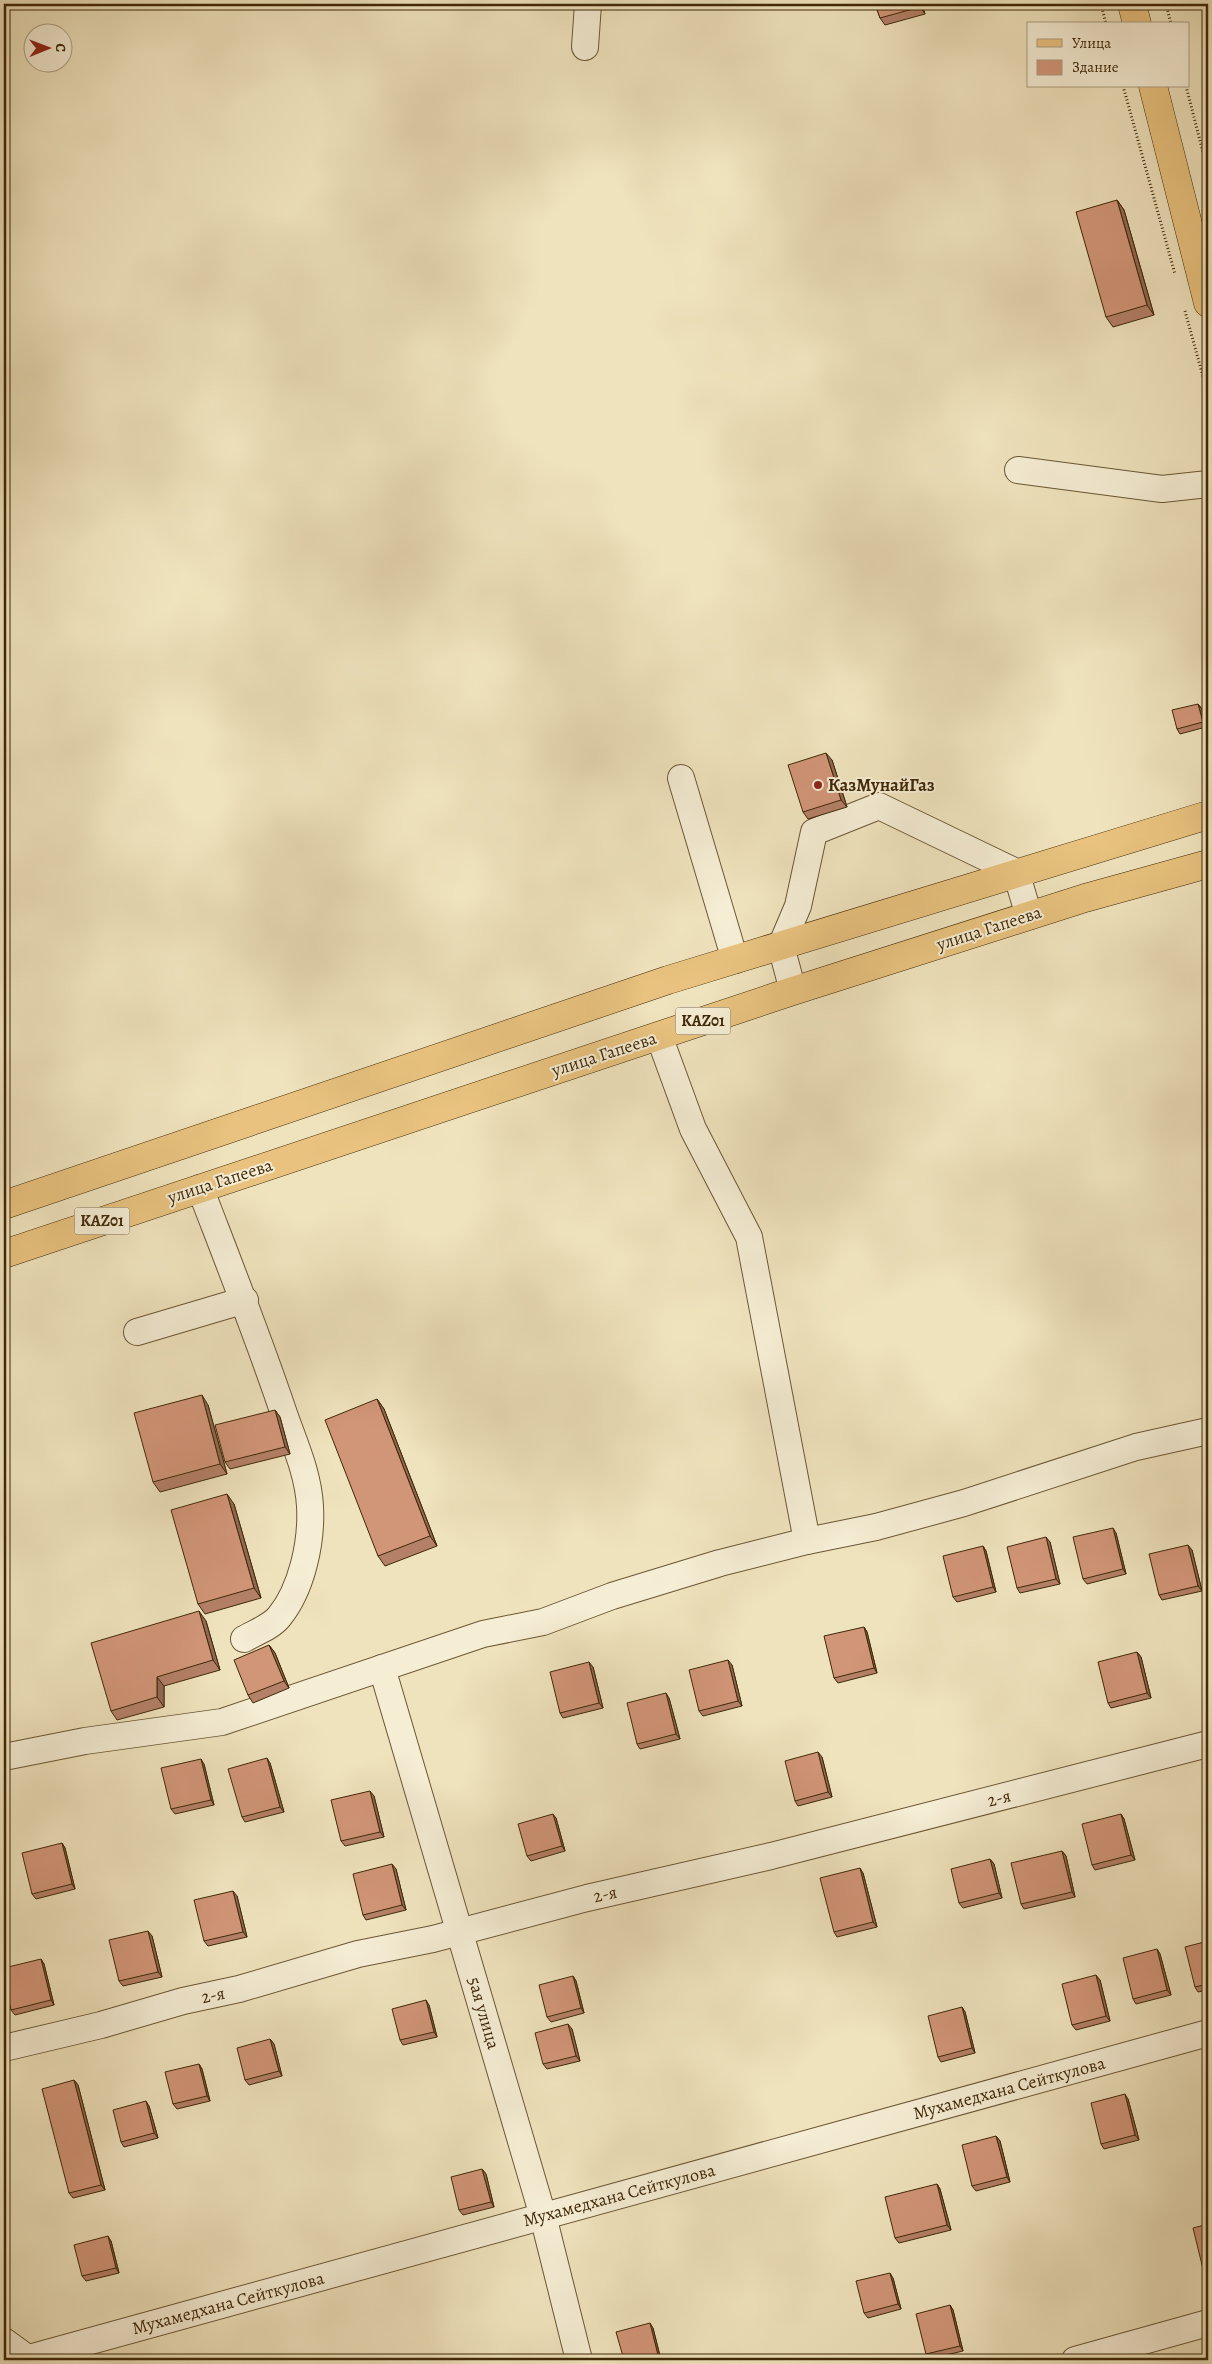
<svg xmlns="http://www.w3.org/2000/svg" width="1212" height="2364" font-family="Alegreya,serif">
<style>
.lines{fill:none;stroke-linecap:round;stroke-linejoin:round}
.minor-casing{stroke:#6b5734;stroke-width:28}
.major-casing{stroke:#3f2807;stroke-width:29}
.highway-casing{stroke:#3f2807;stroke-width:29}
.path{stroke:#3f2807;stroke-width:3;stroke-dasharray:1 2.5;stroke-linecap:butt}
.minor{stroke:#f5edd4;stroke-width:26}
.major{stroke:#e8c27e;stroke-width:28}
.highway{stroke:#e8c27e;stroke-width:28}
.wall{fill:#b48067;stroke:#3f2807}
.shaded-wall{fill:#926854;stroke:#3f2807}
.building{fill:#d19578;stroke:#3f2807}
.poi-dot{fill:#8f2418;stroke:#f5edd4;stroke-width:2}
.labels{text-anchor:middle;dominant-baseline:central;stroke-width:4;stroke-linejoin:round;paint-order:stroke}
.shield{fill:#f5edd4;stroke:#766344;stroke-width:1}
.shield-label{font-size:16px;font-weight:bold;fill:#3f2807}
.poi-label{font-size:18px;font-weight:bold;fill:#3f2807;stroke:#f5edd4;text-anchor:start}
.street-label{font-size:18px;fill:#3f2807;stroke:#f5edd4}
</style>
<rect width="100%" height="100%" fill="#efe3bd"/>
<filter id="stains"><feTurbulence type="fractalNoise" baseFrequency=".004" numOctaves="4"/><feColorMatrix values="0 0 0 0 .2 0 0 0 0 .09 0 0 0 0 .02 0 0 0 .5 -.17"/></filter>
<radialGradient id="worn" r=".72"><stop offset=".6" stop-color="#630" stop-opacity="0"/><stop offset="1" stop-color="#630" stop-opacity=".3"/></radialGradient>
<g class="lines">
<g class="minor-casing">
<g id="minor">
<path d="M585,47L588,4"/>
<path d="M1018,470L1162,489L1208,484"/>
<path d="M681,778L735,960"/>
<path d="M793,991L781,946L798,906L814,832L879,806L1016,872L1029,916"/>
<path d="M659,1036L693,1129L749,1237L807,1541"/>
<path d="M200,1188C228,1261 257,1334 282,1408C293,1441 308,1471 310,1506C312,1542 302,1589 279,1617C271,1627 254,1633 244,1639"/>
<path d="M137,1332L245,1300"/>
<path d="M382,1668L543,2216L579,2360"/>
<path d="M4,1757L85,1741L222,1722L483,1634L543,1622L612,1596L720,1563L807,1541L876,1527L964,1503L1136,1447L1208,1431"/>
<path d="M4,2048L101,2025L183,2001L239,1989L358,1954L433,1939L587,1898L771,1856L1208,1744"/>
<path d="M4,2341L30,2360"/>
<path d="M29,2358L1208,2033"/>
<path d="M1075,2360L1208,2323"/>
</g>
</g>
<g class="major-casing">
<g id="major">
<path d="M1132,4L1137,24"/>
<path d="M1153,86L1208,303"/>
</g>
</g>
<g class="highway-casing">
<g id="highway">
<path d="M4,1205L668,980L1208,815"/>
<path d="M4,1254L793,991L1085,898L1208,864"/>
</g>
</g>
<g class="path">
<path d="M1101,4L1106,24"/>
<path d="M1166,4L1171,24"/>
<path d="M1123,86L1175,274"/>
<path d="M1186,86L1208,172"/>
<path d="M1185,311L1208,395"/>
</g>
<use href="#minor" class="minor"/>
<use href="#major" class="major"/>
<use href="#highway" class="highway"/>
</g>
<g class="wall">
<path d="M875,4H922L925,14L885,25L880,18Z"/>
<path d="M1117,200L1124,210L1154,315L1113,327L1106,317Z"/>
<path d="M1198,704L1202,709L1206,727L1180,734L1177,729Z"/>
<path d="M832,760L847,807L808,819L803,812Z"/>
<path d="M377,1399L384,1409L437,1546L385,1566L378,1556Z"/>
<path d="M208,1405L227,1474L160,1492L153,1482Z"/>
<path d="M275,1410L280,1417L290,1454L230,1469L225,1462Z"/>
<path d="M234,1504L261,1598L205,1614L198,1604Z"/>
<path d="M1116,1533L1126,1574L1087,1584L1083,1579Z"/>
<path d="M1050,1542L1060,1584L1020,1593L1017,1588Z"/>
<path d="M983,1546L986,1551L996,1592L957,1602L953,1597Z"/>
<path d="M1192,1550L1202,1591L1162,1600L1159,1595Z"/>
<path d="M206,1621L220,1670L164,1686V1707L117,1720L111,1711Z"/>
<path d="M864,1627L867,1632L877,1673L838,1683L834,1678Z"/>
<path d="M269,1645L275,1653L289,1688L253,1703L248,1695Z"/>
<path d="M1137,1652L1141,1657L1151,1698L1111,1708L1108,1703Z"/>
<path d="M732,1665L742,1706L703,1716L699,1711Z"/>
<path d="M593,1667L603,1708L563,1718L560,1713Z"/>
<path d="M669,1698L680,1739L640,1749L637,1744Z"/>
<path d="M822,1757L832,1797L798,1806L795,1801Z"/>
<path d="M270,1763L284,1812L245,1822L242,1817Z"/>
<path d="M204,1764L214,1805L175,1814L171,1809Z"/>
<path d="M374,1796L384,1837L345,1846L341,1841Z"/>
<path d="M1121,1814L1124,1819L1135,1860L1095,1870L1092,1865Z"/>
<path d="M556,1818L565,1851L531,1861L527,1856Z"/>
<path d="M62,1843L65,1848L75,1889L36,1899L32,1894Z"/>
<path d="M1062,1851L1066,1856L1075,1897L1024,1909L1021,1904Z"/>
<path d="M990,1859L994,1864L1002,1898L963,1908L959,1903Z"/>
<path d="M396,1869L406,1910L366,1920L363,1915Z"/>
<path d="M863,1873L877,1927L837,1937L834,1932Z"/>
<path d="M237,1896L247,1937L208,1946L204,1941Z"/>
<path d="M152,1936L162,1977L123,1986L119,1981Z"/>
<path d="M1208,1941V1990L1198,1992L1195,1987Z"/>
<path d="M1157,1949L1160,1954L1171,1995L1136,2004L1133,1999Z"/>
<path d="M41,1959L44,1964L54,2005L15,2015L11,2010Z"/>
<path d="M573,1976L576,1981L584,2013L551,2022L547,2017Z"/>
<path d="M1100,1980L1110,2021L1076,2030L1072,2025Z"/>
<path d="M429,2005L437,2037L403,2045L400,2040Z"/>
<path d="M962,2007L965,2012L975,2053L941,2062L938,2057Z"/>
<path d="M572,2029L580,2061L547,2069L543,2064Z"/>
<path d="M270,2039L274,2044L282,2076L249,2085L245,2080Z"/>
<path d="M199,2064L202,2069L210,2101L177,2109L173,2104Z"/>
<path d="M74,2080L78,2085L105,2190L73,2198L69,2193Z"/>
<path d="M1128,2099L1139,2140L1104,2149L1101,2144Z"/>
<path d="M149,2106L158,2138L124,2147L121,2142Z"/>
<path d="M996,2136L1000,2141L1010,2182L976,2191L972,2186Z"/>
<path d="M482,2169L486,2174L494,2207L463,2215L459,2210Z"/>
<path d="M937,2184L940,2189L951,2230L899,2243L895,2238Z"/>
<path d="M1208,2224V2273L1207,2274L1203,2269Z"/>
<path d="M111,2241L119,2273L86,2281L82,2276Z"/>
<path d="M893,2278L901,2309L868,2318L864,2313Z"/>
<path d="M950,2305L953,2310L963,2351L929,2359L926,2354Z"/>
<path d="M653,2328L661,2360H624Z"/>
</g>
<g class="shaded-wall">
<path d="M919,4H922L925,14L920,7Z"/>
<path d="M1117,200L1124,210L1154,315L1147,305Z"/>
<path d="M1198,704L1202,709L1206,727L1203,722Z"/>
<path d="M826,753L832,760L847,807L841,800Z"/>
<path d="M202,1395L208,1405L227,1474L220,1464Z"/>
<path d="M377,1399L384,1409L437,1546L430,1536Z"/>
<path d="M275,1410L280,1417L290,1454L285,1447Z"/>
<path d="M227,1494L234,1504L261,1598L254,1588Z"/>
<path d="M1113,1528L1116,1533L1126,1574L1123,1569Z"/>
<path d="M1046,1537L1050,1542L1060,1584L1056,1579Z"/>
<path d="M1188,1545L1192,1550L1202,1591L1198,1586Z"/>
<path d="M983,1546L986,1551L996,1592L993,1587Z"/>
<path d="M199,1611L206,1621L220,1670L213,1660Z"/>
<path d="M864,1627L867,1632L877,1673L874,1668Z"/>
<path d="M269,1645L275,1653L289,1688L284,1681Z"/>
<path d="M1137,1652L1141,1657L1151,1698L1147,1693Z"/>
<path d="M728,1660L732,1665L742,1706L738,1701Z"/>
<path d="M589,1662L593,1667L603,1708L599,1703Z"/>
<path d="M157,1677L164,1686V1707L157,1697Z"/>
<path d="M666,1693L669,1698L680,1739L676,1734Z"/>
<path d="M818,1752L822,1757L832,1797L828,1792Z"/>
<path d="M267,1758L270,1763L284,1812L280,1807Z"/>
<path d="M201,1759L204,1764L214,1805L211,1800Z"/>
<path d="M370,1791L374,1796L384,1837L380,1832Z"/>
<path d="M553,1814L556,1818L565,1851L562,1846Z"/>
<path d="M1121,1814L1124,1819L1135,1860L1131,1855Z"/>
<path d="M62,1843L65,1848L75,1889L72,1884Z"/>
<path d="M1062,1851L1066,1856L1075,1897L1072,1892Z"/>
<path d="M990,1859L994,1864L1002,1898L999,1893Z"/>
<path d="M392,1864L396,1869L406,1910L402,1905Z"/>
<path d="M860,1868L863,1873L877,1927L873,1922Z"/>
<path d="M233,1891L237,1896L247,1937L243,1932Z"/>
<path d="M148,1931L152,1936L162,1977L158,1972Z"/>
<path d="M1157,1949L1160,1954L1171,1995L1167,1990Z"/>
<path d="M41,1959L44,1964L54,2005L51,2000Z"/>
<path d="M1096,1975L1100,1980L1110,2021L1106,2016Z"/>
<path d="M573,1976L576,1981L584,2013L581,2008Z"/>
<path d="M426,2000L429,2005L437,2037L434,2032Z"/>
<path d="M962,2007L965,2012L975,2053L972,2048Z"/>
<path d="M568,2024L572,2029L580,2061L576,2056Z"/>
<path d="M270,2039L274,2044L282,2076L279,2071Z"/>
<path d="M199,2064L202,2069L210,2101L207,2096Z"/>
<path d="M74,2080L78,2085L105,2190L101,2185Z"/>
<path d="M1125,2094L1128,2099L1139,2140L1135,2135Z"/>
<path d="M146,2101L149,2106L158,2138L154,2133Z"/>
<path d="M996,2136L1000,2141L1010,2182L1007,2177Z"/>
<path d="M482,2169L486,2174L494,2207L491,2202Z"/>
<path d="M937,2184L940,2189L951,2230L947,2225Z"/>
<path d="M108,2236L111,2241L119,2273L116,2268Z"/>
<path d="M890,2273L893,2278L901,2309L898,2304Z"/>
<path d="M950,2305L953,2310L963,2351L960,2346Z"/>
<path d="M650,2323L653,2328L661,2360L658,2355Z"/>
</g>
<g class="building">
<path d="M875,4H919L920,7L880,18Z"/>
<path d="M1117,200L1147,305L1106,317L1076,212Z"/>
<path d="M1198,704L1203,722L1177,729L1172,710Z"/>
<path d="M826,753L841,800L803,812L788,765Z"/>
<path d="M202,1395L220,1464L153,1482L134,1413Z"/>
<path d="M377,1399L430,1536L378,1556L325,1420Z"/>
<path d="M275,1410L285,1447L225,1462L215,1425Z"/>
<path d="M227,1494L254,1588L198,1604L171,1510Z"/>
<path d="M1206,1510H1208V1519Z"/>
<path d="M1113,1528L1123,1569L1083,1579L1073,1537Z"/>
<path d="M1046,1537L1056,1579L1017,1588L1007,1547Z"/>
<path d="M1188,1545L1198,1586L1159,1595L1149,1554Z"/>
<path d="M983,1546L993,1587L953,1597L943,1556Z"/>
<path d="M199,1611L213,1660L157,1677V1697L111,1711L91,1643Z"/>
<path d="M864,1627L874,1668L834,1678L824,1636Z"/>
<path d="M269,1645L284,1681L248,1695L234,1660Z"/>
<path d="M1137,1652L1147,1693L1108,1703L1098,1662Z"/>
<path d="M728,1660L738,1701L699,1711L689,1670Z"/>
<path d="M589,1662L599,1703L560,1713L550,1672Z"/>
<path d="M666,1693L676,1734L637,1744L627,1703Z"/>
<path d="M818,1752L828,1792L795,1801L785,1761Z"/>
<path d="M267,1758L280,1807L242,1817L228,1769Z"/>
<path d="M201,1759L211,1800L171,1809L161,1768Z"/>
<path d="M370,1791L380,1832L341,1841L331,1800Z"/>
<path d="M553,1814L562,1846L527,1856L518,1824Z"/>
<path d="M1121,1814L1131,1855L1092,1865L1082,1824Z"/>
<path d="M62,1843L72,1884L32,1894L22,1853Z"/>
<path d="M1062,1851L1072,1892L1021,1904L1011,1863Z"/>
<path d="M990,1859L999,1893L959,1903L951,1869Z"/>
<path d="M392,1864L402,1905L363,1915L353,1874Z"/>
<path d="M860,1868L873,1922L834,1932L820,1878Z"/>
<path d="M233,1891L243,1932L204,1941L194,1900Z"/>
<path d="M148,1931L158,1972L119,1981L109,1940Z"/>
<path d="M1208,1941V1984L1195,1987L1185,1947Z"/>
<path d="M1157,1949L1167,1990L1133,1999L1123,1958Z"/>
<path d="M41,1959L51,2000L11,2010L4,1979V1968Z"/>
<path d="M1096,1975L1106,2016L1072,2025L1062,1984Z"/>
<path d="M573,1976L581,2008L547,2017L539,1985Z"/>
<path d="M426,2000L434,2032L400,2040L392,2009Z"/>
<path d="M962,2007L972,2048L938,2057L928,2016Z"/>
<path d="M568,2024L576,2056L543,2064L535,2033Z"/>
<path d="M270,2039L279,2071L245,2080L237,2048Z"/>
<path d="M199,2064L207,2096L173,2104L165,2072Z"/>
<path d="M74,2080L101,2185L69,2193L42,2089Z"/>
<path d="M1125,2094L1135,2135L1101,2144L1091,2103Z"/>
<path d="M146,2101L154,2133L121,2142L113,2110Z"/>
<path d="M996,2136L1007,2177L972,2186L962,2145Z"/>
<path d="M482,2169L491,2202L459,2210L451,2177Z"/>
<path d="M937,2184L947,2225L895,2238L885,2197Z"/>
<path d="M1208,2224V2268L1203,2269L1193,2228Z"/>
<path d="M108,2236L116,2268L82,2276L74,2245Z"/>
<path d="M890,2273L898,2304L864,2313L856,2281Z"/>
<path d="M950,2305L960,2346L926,2354L916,2314Z"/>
<path d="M650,2323L658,2355L638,2360H624L616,2332Z"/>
</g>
<circle class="poi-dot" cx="818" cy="785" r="5"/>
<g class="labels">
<g class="shield">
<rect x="675.5" y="1007.5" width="55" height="27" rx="4"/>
<rect x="74.5" y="1207.5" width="55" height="27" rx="4"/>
</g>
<g class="shield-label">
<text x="703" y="1021">KАZ01</text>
<text x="102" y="1221">KАZ01</text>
</g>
<g class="poi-label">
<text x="828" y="785">КазМунайГаз</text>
</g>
<g class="street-label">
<text transform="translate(989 928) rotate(-18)">улица Гапеева</text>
<text transform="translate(604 1054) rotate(-18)">улица Гапеева</text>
<text transform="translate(220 1181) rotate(-18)">улица Гапеева</text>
<text transform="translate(999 1798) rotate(-14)">2-я</text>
<text transform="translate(605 1894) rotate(-13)">2-я</text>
<text transform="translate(213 1995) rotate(-12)">2-я</text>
<text transform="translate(484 2013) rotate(74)">5ая улица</text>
<text transform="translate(1009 2088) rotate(-15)">Мухамедхана Сейткулова</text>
<text transform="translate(619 2195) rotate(-15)">Мухамедхана Сейткулова</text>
<text transform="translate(228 2303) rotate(-15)">Мухамедхана Сейткулова</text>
</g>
</g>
<rect width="1212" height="2364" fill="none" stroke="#efe3bd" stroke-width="20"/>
<rect x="5" y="5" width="1202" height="2354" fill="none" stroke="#3f2807" stroke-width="2.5"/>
<rect x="10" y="10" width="1192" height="2344" fill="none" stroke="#3f2807"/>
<rect x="1027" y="22" width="162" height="65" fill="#f5edd4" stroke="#ac9e82"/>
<rect x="1037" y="39" width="25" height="8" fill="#e8c27e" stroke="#ac9e82"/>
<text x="1072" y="48" font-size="15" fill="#3f2807">Улица</text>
<rect x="1037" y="60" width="25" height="15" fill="#d19578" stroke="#ac9e82"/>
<text x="1072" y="72" font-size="15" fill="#3f2807">Здание</text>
<g transform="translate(48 48) rotate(89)"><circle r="24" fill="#f5edd4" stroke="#ac9e82"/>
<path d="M0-4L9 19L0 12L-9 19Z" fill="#8f2418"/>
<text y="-8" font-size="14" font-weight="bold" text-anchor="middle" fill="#3f2807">С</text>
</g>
<rect width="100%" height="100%" filter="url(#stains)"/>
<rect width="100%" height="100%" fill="url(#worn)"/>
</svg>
